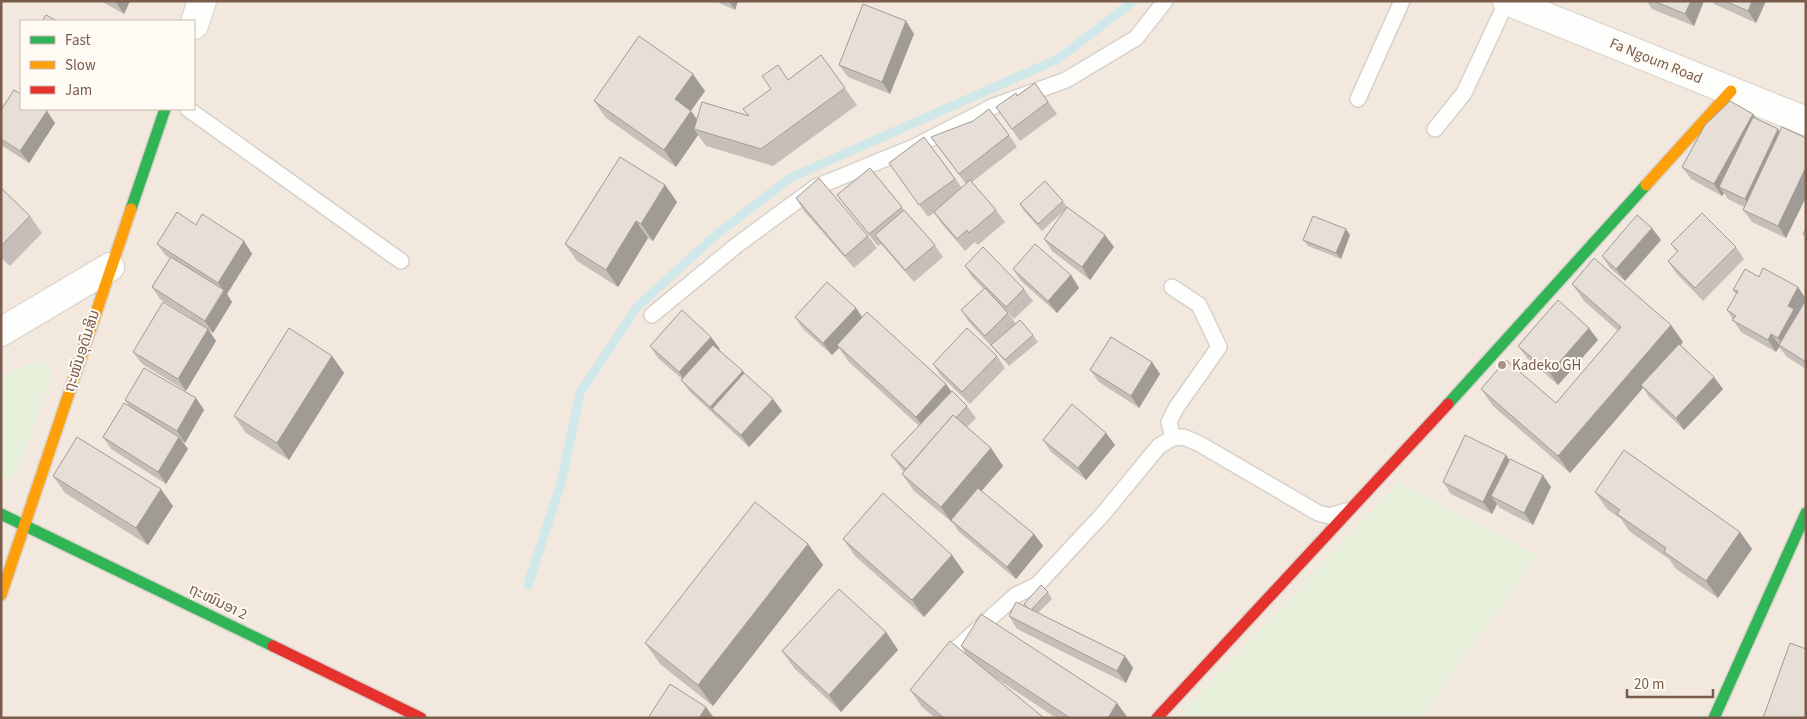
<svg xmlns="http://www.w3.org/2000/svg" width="1807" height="719" font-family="'Source Sans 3','Noto Sans Lao',sans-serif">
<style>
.residential{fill:#f2e8de;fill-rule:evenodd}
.green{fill:#e7f0db}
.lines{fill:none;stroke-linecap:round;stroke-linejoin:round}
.stream{stroke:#d0e8ea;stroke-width:9}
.lane-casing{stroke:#d7d1cb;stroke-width:18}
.street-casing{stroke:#d7d1cb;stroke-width:30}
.fast-casing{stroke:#d9d2cb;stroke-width:14}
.slow-casing{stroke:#d9d2cb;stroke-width:14}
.jam-casing{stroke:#d9d2cb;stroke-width:14}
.lane{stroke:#fefefd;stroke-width:15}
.street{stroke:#fefefd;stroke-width:28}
.fast{stroke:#30b455;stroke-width:11}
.slow{stroke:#ff9f0a;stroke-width:11}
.jam{stroke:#e5322d;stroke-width:11}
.wall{fill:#c6bfb9}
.shaded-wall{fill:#a19b96}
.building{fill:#e6ded7;stroke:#a19b96}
.poi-dot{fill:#a69286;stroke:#fffaf3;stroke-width:2}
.labels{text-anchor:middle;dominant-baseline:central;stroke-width:4;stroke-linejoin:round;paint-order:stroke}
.street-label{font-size:15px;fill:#7a5c4d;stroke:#fffaf3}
.poi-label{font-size:15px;fill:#7a5c4d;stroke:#fffaf3;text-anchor:start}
</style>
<rect width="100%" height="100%" fill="#f9f5f0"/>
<path class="residential" d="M1,1H1806V718H1ZM21,21H194V109H21Z"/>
<g class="green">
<path d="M36,361L48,365L52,374L19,469L1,484V377Z"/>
<path d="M1399,482L1537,556L1421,718H1177Z"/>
</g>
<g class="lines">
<path class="stream" d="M528,585L561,483L580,393L637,307L716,235L790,178L1058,59L1134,1"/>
<g class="lane-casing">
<g id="lane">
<path d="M1358,99L1402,1"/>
<path d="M188,109L401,261"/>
<path d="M1435,129L1464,93L1507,1"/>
<path d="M1172,287L1199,305L1219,347L1176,408L1169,422L1173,438"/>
<path d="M652,315L737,245L816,187L914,147L994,106L1066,80L1136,38L1165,1"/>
<path d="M957,648L1016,595L1037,585L1103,514L1159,446L1173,438L1183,437L1198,443L1318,513L1330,516L1346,511"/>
</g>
</g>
<g class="street-casing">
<g id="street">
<path d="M1507,1L1806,121"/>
<path d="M194,25L202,1"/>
<path d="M1,332L110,267"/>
</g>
</g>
<g class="fast-casing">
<g id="fast">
<path d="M131,209L165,109"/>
<path d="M1448,404L1646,185"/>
<path d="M1,514L273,646"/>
<path d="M1714,718L1806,513"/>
</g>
</g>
<g class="slow-casing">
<g id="slow">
<path d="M1646,185L1731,91"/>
<path d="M1,595L131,209"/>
</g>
</g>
<g class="jam-casing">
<g id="jam">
<path d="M273,646L421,718"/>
<path d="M1157,718L1448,404"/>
</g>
</g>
<use href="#lane" class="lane"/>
<use href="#street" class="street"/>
<use href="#fast" class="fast"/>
<use href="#slow" class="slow"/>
<use href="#jam" class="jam"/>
</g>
<g class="wall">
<path d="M101,1H130L124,14Z"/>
<path d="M715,1H738L735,10Z"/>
<path d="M1647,1H1704L1694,26L1652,9Z"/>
<path d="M1712,1H1766L1756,23L1714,4Z"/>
<path d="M906,21L914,34L890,94L848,77L839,65Z"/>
<path d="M821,55L857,105L773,166L706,146L698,135L676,167L606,118L594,101L705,91L691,111L697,119L748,116L743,109L788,80Z"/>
<path d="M1035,83L1057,114L1020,141L996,107L1018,95Z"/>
<path d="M1,110L55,123L29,163L1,145Z"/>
<path d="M1756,118L1778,129L1780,132L1806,138V197L1786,238L1752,222L1743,210L1744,207L1728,199L1724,193L1722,196L1691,179L1682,167Z"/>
<path d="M1009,135L1017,147L972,182L996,210L1005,222L978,245L975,242L965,251L942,224L934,213L928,217L889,163L924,137L962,188L966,184L931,137Z"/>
<path d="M870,168L904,210L935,245L943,257L914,282L881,244L878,246L846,207L837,195Z"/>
<path d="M665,185L677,202L653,241L648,238L618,287L577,261L565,244Z"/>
<path d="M1,188L30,216L42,233L10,266L1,258Z"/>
<path d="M796,198L868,236L877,248L854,268L804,211Z"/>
<path d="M1063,201L1067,207L1114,247L1090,280L1052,251L1044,239L1066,209L1042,231L1024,211L1020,204Z"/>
<path d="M196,225L244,241L252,254L227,294L232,302L213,333L209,330L216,341L186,391L142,364L133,352L191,318L160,299L152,287L170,258L166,256L157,244Z"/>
<path d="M1346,229L1350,235L1341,259L1308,246L1303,240Z"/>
<path d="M1661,240L1625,281L1610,268L1602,256Z"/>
<path d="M1671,244L1736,247L1744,259L1703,301L1676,273L1668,261L1677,252Z"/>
<path d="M965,266L1024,289L1033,301L1014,319L1006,310L1016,324L1033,335L1038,342L1009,366L993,348L969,322L961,310L984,289L973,278Z"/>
<path d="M1013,269L1071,275L1079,288L1057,313L1021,281Z"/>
<path d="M1759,277L1798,287L1806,299L1804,303H1806V369L1787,357L1779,347L1776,352L1741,332L1727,310L1736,294L1733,290Z"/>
<path d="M1572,284L1683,342L1681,345L1723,389L1684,430L1649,397L1643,388L1570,473L1493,406L1481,389L1556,403L1618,331L1584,301Z"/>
<path d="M856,308L862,317L946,384L951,392L967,406L976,418L967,427L991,448L1003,466L981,491L1034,534L1043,546L1016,579L959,532L953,523L914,491L902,474L904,472L900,467L891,455L919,426L849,362L839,348L832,355L803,329L795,317Z"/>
<path d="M1598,340L1558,385L1527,358L1518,346Z"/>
<path d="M650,346L720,349L719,350L773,399L782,411L749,447L690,392L681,380L682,379L658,358Z"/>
<path d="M332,356L344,373L289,460L246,433L234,416Z"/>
<path d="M997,356L1005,368L970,404L941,376L933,364Z"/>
<path d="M1152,362L1160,374L1139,408L1099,382L1090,370Z"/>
<path d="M196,398L204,410L185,443L182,441L188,449L166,484L111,449L103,437L129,406L125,400Z"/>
<path d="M1106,433L1115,445L1086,480L1051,452L1043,440Z"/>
<path d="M1506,455L1509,460L1551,487L1533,525L1500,508L1497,504L1492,514L1451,494L1443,482Z"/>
<path d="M53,476L173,506L148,545L65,493Z"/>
<path d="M1595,492L1740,532L1752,549L1718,598L1676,569L1669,559L1629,531L1621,519L1607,509Z"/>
<path d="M843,539L964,572L924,617L855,556Z"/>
<path d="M808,544L823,565L713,706L660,664L645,643Z"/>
<path d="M1048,592L1052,599L1038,613L1125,656L1133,668L1126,683L1017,629L1009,616L1026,607L1024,604Z"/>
<path d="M886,632L898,650L841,712L794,668L782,651Z"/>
<path d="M961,646L1128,718H1056L993,676L1044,718H935L922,707L910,690L967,655Z"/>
</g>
<g class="shaded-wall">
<path d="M115,1H130L124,14Z"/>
<path d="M729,1H738L735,10Z"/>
<path d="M1691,1H1704L1694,26L1685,14Z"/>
<path d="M1752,1H1766L1756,23L1748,11Z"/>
<path d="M906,21L914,34L890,94L882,82Z"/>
<path d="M693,74L705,91L687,116L675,99Z"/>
<path d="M47,111L55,123L29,163L20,151Z"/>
<path d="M691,111L703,128L694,129L698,135L676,167L664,150Z"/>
<path d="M1753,114L1761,126L1719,187L1724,193L1722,196L1714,184Z"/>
<path d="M1778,129L1786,141L1754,211L1745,199Z"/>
<path d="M1806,167V197L1786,238L1778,226Z"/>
<path d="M665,185L677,202L653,241L641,224Z"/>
<path d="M636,221L648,238L618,287L606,270Z"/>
<path d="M1652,228L1661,240L1625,281L1616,269Z"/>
<path d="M1346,229L1350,235L1341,259L1336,253Z"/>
<path d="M1105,235L1114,247L1090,280L1082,267Z"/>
<path d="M244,241L252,254L227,294L232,302L213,333L205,321L224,291L218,283Z"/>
<path d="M1071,275L1079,288L1057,313L1048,301Z"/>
<path d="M1798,287L1806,299V300L1798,315L1787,350L1778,338L1788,306Z"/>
<path d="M856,308L864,320L837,345L839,348L832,355L823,343Z"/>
<path d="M1671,325L1683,342L1644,387L1641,385L1643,388L1570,473L1558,456Z"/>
<path d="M1589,328L1598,340L1558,385L1550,373Z"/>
<path d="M208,329L216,341L186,391L178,379Z"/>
<path d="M1771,334L1780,346L1776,352L1768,340Z"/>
<path d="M711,337L720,349L687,384L679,372Z"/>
<path d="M332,356L344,373L289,460L277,443Z"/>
<path d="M1152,362L1160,374L1139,408L1131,396Z"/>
<path d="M743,371L751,383L712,409L719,419L710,407Z"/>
<path d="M1714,377L1723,389L1684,430L1676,418Z"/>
<path d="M946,384L958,401L928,434L916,417Z"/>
<path d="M196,398L204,410L185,443L177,431Z"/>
<path d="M773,399L782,411L749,447L741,435Z"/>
<path d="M1106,433L1115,445L1086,480L1078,468Z"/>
<path d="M179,437L188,449L166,484L158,472Z"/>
<path d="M991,448L1003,466L954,523L951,520L953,524L941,507Z"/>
<path d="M1506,455L1514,467L1491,496L1497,504L1492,514L1483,502Z"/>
<path d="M1543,475L1551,487L1533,525L1524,513Z"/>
<path d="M161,489L173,506L148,545L136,528Z"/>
<path d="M1740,532L1752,549L1718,598L1706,581Z"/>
<path d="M1034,534L1043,546L1016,579L1007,567Z"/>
<path d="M808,544L823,565L713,706L698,685Z"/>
<path d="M952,555L964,572L924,617L912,600Z"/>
<path d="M886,632L898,650L841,712L829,695Z"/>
<path d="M1125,656L1133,668L1126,683L1117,671Z"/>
<path d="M1117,703L1128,718H1108Z"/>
<path d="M706,707L714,718H699Z"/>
</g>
<g class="building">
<path d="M1654,1H1691L1685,14Z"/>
<path d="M1725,1H1752L1748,11Z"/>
<path d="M863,4L906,21L882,82L839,65Z"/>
<path d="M46,15L57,21H42Z"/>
<path d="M639,36L693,74L675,99L691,111L664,150L594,101Z"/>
<path d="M821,55L845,88L761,149L694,129L702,102L749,116L743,109L771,89L762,76L778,65L788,80Z"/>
<path d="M1035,83L1048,102L1012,129L996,107L1016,93L1017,96Z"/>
<path d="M14,90L21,94V109H43L47,111L20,151L1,139V110Z"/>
<path d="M1730,101L1753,114L1714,184L1682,167L1705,125Z"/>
<path d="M989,109L1009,135L959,174L931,137L973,121Z"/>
<path d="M1753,117L1778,129L1745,199L1719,187Z"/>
<path d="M1782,127L1806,138V167L1778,226L1743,210Z"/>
<path d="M924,137L955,179L919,205L889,163Z"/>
<path d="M620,157L665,185L641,224L636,221L606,270L565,244Z"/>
<path d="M870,168L902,207L869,234L837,195Z"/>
<path d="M819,178L868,236L845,256L796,198Z"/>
<path d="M970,180L996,210L969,233L967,230L957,239L934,212Z"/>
<path d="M1045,181L1063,201L1038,224L1020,204Z"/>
<path d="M1,188L30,216L1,246Z"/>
<path d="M1067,207L1105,235L1082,267L1044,239Z"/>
<path d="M904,210L935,245L905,270L875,235Z"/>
<path d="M177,212L196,225L202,214L244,241L218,283L157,244Z"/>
<path d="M1702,213L1736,247L1695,288L1668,261L1678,251L1671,244Z"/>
<path d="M1637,215L1652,228L1616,269L1602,256Z"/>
<path d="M1313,216L1346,229L1336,253L1303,240Z"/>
<path d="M1806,229V236L1803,234Z"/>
<path d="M1035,244L1071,275L1048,301L1013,269Z"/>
<path d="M983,247L1024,289L1006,307L965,266Z"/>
<path d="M171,257L224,290L205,321L152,287Z"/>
<path d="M1594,258L1671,325L1558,456L1481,389L1506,360L1556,403L1621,327L1572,284Z"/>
<path d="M1763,268L1798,287L1788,306L1794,309L1778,338L1771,334L1768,340L1732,320L1736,316L1727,310L1738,291L1733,290L1745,269L1759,277Z"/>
<path d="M827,282L856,308L823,343L795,317Z"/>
<path d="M985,288L1008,313L985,336L961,310Z"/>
<path d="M1558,300L1589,328L1550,373L1518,346Z"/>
<path d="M163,302L208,329L178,379L133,352Z"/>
<path d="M1804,303H1806V362L1779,345Z"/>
<path d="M682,310L711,337L679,372L650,346Z"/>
<path d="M867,312L946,384L916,417L837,345Z"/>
<path d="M1020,320L1033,335L1005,360L991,345Z"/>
<path d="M289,328L332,356L277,443L234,416Z"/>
<path d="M967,328L997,356L962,392L933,364Z"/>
<path d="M1111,337L1152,362L1131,396L1090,370Z"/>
<path d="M1679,344L1714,377L1676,418L1641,385Z"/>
<path d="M713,345L743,371L710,407L681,380Z"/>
<path d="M144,368L196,398L177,431L125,400Z"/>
<path d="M744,373L773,399L741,435L712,409Z"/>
<path d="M952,391L967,406L956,418L953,415L906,469L891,455Z"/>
<path d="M124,403L179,437L158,472L103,437Z"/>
<path d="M1072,404L1106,433L1078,468L1043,440Z"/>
<path d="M953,415L991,448L941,507L902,474Z"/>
<path d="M1465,435L1506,455L1483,502L1443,482Z"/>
<path d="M77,437L161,489L136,528L53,476Z"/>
<path d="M1624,450L1740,532L1706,581L1664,552L1666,548L1617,514L1620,510L1595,492Z"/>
<path d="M1510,459L1543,475L1524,513L1491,496Z"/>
<path d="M978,488L1034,534L1007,567L951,520Z"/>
<path d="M883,493L952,555L912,600L843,539Z"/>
<path d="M755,502L808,544L698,685L645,643Z"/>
<path d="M1041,585L1048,592L1031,610L1028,608L1024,604Z"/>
<path d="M839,589L886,632L829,695L782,651Z"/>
<path d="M1016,602L1125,656L1117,671L1009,616Z"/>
<path d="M981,614L1117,703L1108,718H1070L961,646Z"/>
<path d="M950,641L1044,718H944L910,690Z"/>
<path d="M1790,643L1806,649V718H1763Z"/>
<path d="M670,684L706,707L699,718H648Z"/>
</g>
<circle class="poi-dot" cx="1502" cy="365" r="5"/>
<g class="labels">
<g class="street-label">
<text transform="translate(1656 61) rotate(22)">Fa Ngoum Road</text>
<text transform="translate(82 351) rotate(-72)">ຖະໜົນອຸດົມສິນ</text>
<text transform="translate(218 602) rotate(26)">ຖະໜົນອາ 2</text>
</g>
<g class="poi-label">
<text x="1512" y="365">Kadeko GH</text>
</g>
</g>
<rect width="1807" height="719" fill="none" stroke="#7a5c4d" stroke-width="5"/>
<rect x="20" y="20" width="175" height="90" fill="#fffaf3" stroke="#cabbb1"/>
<rect x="30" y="36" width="25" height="8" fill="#30b455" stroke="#cabbb1"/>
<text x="65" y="45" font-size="15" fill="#7a5c4d">Fast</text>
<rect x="30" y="61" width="25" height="8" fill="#ff9f0a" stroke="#cabbb1"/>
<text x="65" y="70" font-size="15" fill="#7a5c4d">Slow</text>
<rect x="30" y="86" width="25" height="8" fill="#e5322d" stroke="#cabbb1"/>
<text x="65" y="95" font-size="15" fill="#7a5c4d">Jam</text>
<path d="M1627 689v8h86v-8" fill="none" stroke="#7a5c4d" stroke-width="2.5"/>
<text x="1634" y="689" font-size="15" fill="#7a5c4d" stroke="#fffaf3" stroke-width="4" paint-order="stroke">20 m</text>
</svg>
